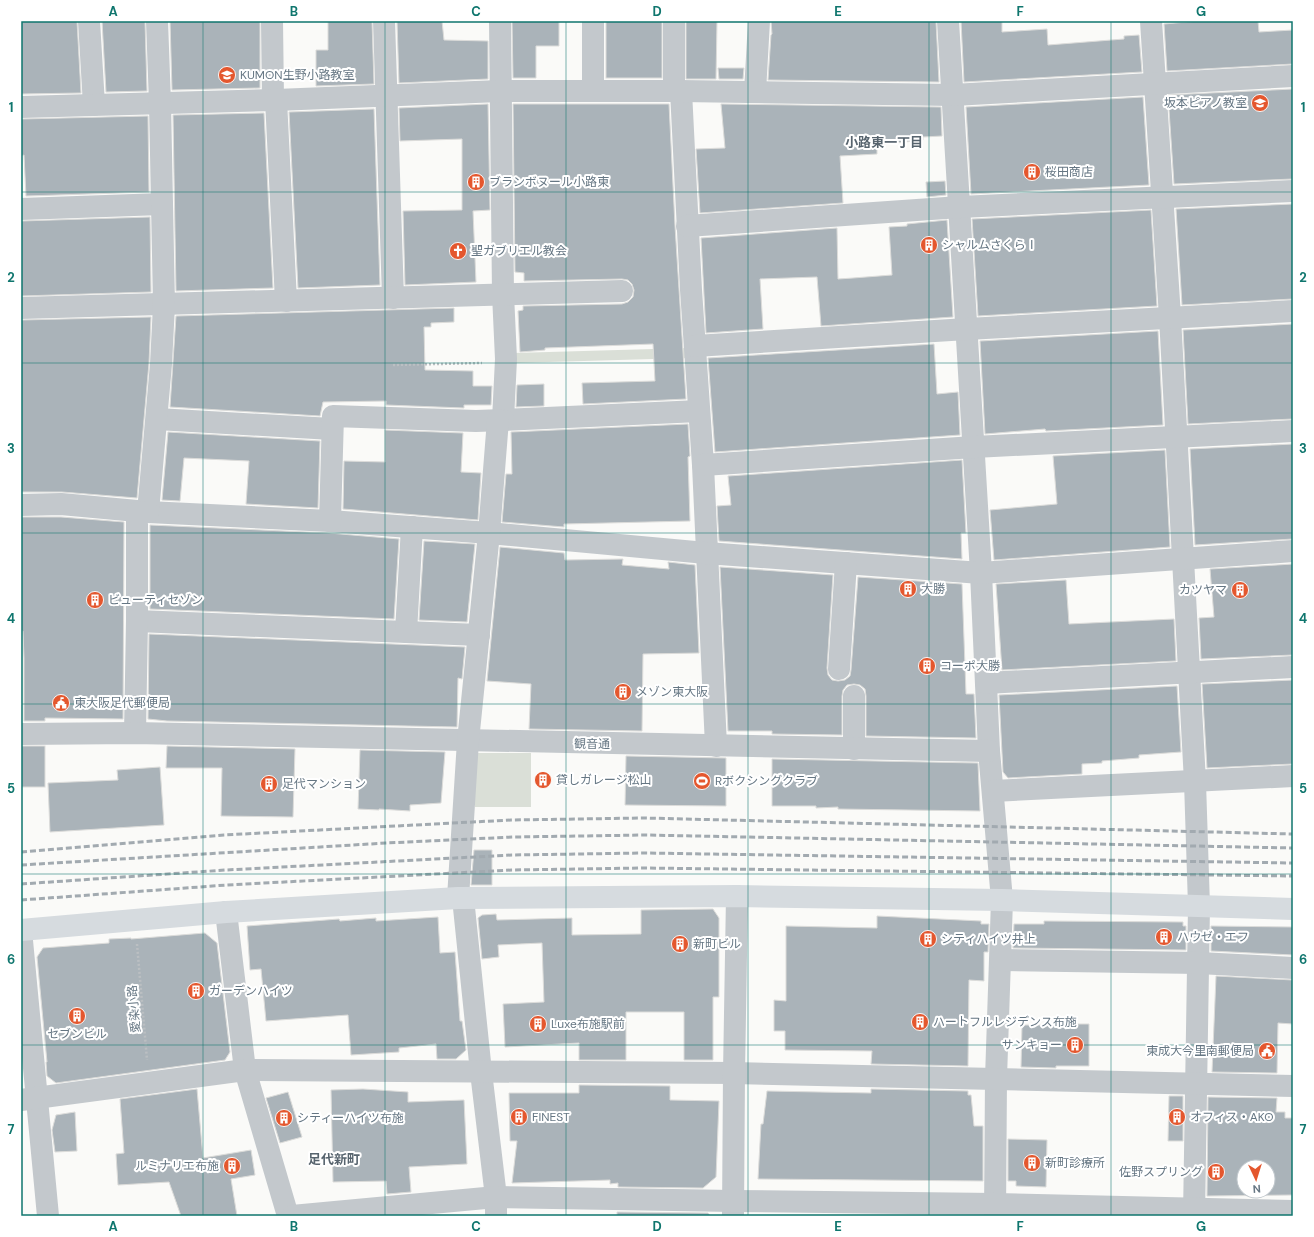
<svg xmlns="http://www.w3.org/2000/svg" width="1314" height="1237" font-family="'DM Sans','Noto Sans JP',sans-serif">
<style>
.green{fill:#dadfd7}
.building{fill:#aab3b9;stroke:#dcdcda;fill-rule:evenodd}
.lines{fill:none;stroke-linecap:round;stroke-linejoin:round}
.path{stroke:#bbbfc2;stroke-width:2.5;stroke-dasharray:2 2;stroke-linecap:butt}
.street{stroke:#c3c8cc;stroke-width:22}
.secondary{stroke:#d6dbdf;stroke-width:22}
.rail{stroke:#a2aab0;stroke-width:3;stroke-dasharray:6 3;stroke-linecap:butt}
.grid{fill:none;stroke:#0f766e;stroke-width:1;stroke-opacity:0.55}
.labels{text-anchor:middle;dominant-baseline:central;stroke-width:4;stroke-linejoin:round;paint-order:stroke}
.poi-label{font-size:12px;fill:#657683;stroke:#fff;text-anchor:start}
.street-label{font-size:12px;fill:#657683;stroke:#fff}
.neighbourhood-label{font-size:13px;font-weight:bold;fill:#57646e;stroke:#fff}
.neatline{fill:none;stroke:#0f766e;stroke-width:1.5}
.grid-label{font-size:13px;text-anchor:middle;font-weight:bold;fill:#0f766e}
</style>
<rect width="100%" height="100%" fill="#fafaf8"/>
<g class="green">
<path d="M688,348V358L514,363V353Z"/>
<rect x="475" y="753" width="56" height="54"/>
</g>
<g class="building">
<path d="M21,21H77L81,93L21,94Z"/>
<path d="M102,21H145L147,91L106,92Z"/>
<path d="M170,21H260V88L172,90Z"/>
<path d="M328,21H372L374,84L316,86V50H328Z"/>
<path d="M397,21H442L444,40L488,41V79L399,83Z"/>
<path d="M512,21H559V46H536V78H513Z"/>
<rect x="606" y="21" width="56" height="57"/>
<path d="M686,21H717L716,79H686Z"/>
<path d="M771,21H936L939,82L768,80L771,35L772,34Z"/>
<path d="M961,21H1002V32L1047,29L1048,45L1124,39V36L1139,35L1142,72L964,82Z"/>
<path d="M1199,21H1258L1259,32L1293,30V64L1167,71L1164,24Z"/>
<path d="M718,68H744L743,79H719Z"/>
<path d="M1293,89V179L1174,184L1168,95Z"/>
<path d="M1143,97L1149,185L971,194L966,107Z"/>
<path d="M488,104L490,210L473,211L476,282L405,285L403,211L462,210V139L400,141L399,108Z"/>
<path d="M513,104H669L675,226L686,399L583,404L582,383L655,381L653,344L545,348V350L520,352L518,311L523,310V306L622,304L628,302L633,297L634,290L632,284L628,280L622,279L524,281V273L515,272Z"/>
<path d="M721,104L941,107L942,136L923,137V140L877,145V154L840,156L843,203L700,213L696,149L725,148Z"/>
<path d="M374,109L380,285L298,288L289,112Z"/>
<path d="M264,113L273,288L176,291L173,115Z"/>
<path d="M148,116L149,192L26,196L24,155L21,156V119Z"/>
<path d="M945,181L946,195L927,197L926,182Z"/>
<path d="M1293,204V299L1182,305L1176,209Z"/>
<path d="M1151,210L1157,306L978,316L972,219Z"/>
<path d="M150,217L151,292L21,296V221Z"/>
<path d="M947,220L953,317L821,326L817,277L760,279L763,329L706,333L701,238L837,228L838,279L853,278L892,275L889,227L907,226V224Z"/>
<path d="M454,308V322L431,323V327H424L425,370L473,371V386H492L491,405H464V408L386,405V401L323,402L320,416L170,407L176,316Z"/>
<path d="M151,317L149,363L137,498L62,492H21V320Z"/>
<path d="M1293,324V419L1188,424L1183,330Z"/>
<path d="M1158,331L1163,425L1046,431L1045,429L985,434L980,341Z"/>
<path d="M934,344L937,394L958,392L960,435L715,452L708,358Z"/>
<path d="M544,384V406L516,407L517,385Z"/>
<path d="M688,424L690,456L688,457L690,521L564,524V527L502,522L506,474H512L511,432Z"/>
<path d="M385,430L463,433L461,472L481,473L478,520L343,509L344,461L385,462Z"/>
<path d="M168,432L320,441L318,508L246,504L249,461L184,458L180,501L162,500Z"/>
<path d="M1293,444V539L1195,545L1190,449Z"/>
<path d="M1165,450L1170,547L994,560L990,510L1057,504L1053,456Z"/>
<path d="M962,460L966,533H961L962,559L719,541L717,506L731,505L728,476Z"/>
<path d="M21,517H61L124,522L123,719L45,718V721H24V658L23,631H21Z"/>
<path d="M150,525L329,533L399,539L394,619L150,609Z"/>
<path d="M424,541L475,544L467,622L419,620Z"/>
<path d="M500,547L564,553L565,560L623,559L622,565L669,569L668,562L695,565L699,653L643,654L642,731L529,729L531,684L487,681Z"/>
<path d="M1293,564V655L1201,659L1199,618L1214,617L1210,569Z"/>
<path d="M720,567L833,575L827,668L828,675L832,680L838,681L845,680L850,676L851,670L858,577L962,584L966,694H974L976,738L866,736V696L865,689L860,685L854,684L847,685L843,690L842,696V735L772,734V731H728Z"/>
<path d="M1066,580L1069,624L1174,619L1176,661L1002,670L996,584Z"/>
<path d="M149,634L465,647L462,679L458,678L457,727L167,721L148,719Z"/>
<path d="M1293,680V764L1207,768L1202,684Z"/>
<path d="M1177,686L1181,752L1139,755V758L1102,761V763L1082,764V774L1008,778L1003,772L999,695Z"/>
<rect x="21" y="746" width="24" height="41"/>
<path d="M167,746L295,749L293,817L221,816L222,768H166Z"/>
<path d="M360,750L445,752L441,803L410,805V811L379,809V810L358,809Z"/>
<path d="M626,756L726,758V806L625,805Z"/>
<path d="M772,759L978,763L980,811L838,809V807L816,808V806H772Z"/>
<path d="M160,767L164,825L50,832L48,783L118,780L117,770Z"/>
<path d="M474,850H492V885H471Z"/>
<path d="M713,909L719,918V997H713V1060H684V1012H626V1060H579V1043L505,1047L503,1004L544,1002L542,943L498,945L499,957L482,959L478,918L482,915L496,914L497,920L572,918V935L641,934V910Z"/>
<path d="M877,916L981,921V924H989L988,952H984V981L969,980L968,1066L871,1064L872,1051L785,1050V1031H774V1000L786,1001V926L877,928Z"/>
<path d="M438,917L440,953L455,952L460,1021H462L466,1050L456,1059H437L436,1044L399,1048V1052L351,1055L348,1015L266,1021L261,969L250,970L247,926L339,919L340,921L376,918V921Z"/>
<path d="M1044,921L1183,922V926H1186V950L1013,948L1014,924H1044Z"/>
<path d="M1211,926L1293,927V955L1211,951Z"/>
<path d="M205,933L217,943L230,1052L225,1060L56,1083L47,1076L46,1062H47L37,957L43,948L109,943V939L131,938V939Z"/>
<path d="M1216,976L1293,980V1024L1278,1023L1277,1073L1212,1072Z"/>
<path d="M1061,1024H1089V1066H1056V1068L1021,1067L1022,1025H1060Z"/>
<path d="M579,1085L670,1086V1100L719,1101L716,1177L703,1188L618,1187V1183L610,1184V1180L512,1183L517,1141H510L509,1093H579Z"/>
<path d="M197,1089L203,1158L251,1150L255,1175L231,1179L237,1216H181L169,1182L118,1185L116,1154L124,1153L120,1099Z"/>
<path d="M363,1089L408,1092V1102L464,1100L467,1164L409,1167L411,1192L387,1194L386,1181L333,1182L331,1090Z"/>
<path d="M871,1089L968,1091V1095H971L974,1126H983V1181L758,1179L761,1124H763L767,1091L871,1093Z"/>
<path d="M288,1092L302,1137L280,1143L266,1098Z"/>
<path d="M1169,1096H1183V1141H1168Z"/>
<path d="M1208,1097L1277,1098L1276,1112H1285V1118H1293V1195L1207,1196ZM1244,1167H1268V1191H1244Z"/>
<path d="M75,1112L77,1151L55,1152L52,1130L56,1115Z"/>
<path d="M1008,1139L1047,1140L1046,1187L1016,1186V1181H1008Z"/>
<path d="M617,1212L708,1213L711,1216H617Z"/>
</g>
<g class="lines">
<g class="path">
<path d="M393,365L482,363"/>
<path d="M137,944L147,1060"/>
</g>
<g class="street">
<path d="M89,21L94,105"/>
<path d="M272,21L273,100"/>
<path d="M384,21L393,298"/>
<path d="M500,21L503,294L506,359L503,420L699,411"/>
<path d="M593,21V91"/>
<path d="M674,21V91"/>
<path d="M948,21L981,573L989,751L1002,900L996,1078L995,1216"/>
<path d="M1151,21L1170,317L1195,782L1199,906L1194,1216"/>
<path d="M681,91L691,290L703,465L716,746"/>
<path d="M755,92L759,21"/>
<path d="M276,100L286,301"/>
<path d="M21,107L276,100L500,91H681L953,95L1293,76"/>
<path d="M21,209L162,204"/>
<path d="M687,226L960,207L1293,191"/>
<path d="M21,308L622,291"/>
<path d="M695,346L967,329L1293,311"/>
<path d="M157,419L332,429"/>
<path d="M703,465L974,447L1293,431"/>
<path d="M21,505L61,504L148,512L330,521L489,533L706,553L981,573L1293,551"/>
<path d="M148,512L161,364L164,305L160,103L157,21"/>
<path d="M330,521L333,416L476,421L503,420"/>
<path d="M137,621L479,635"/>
<path d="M406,632L412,527"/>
<path d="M839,669L846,563"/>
<path d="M986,683L1293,667"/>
<path d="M854,696V749"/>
<path d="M135,733L137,621V513L148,512"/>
<path d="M21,734L135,733L989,751"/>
<path d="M993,791L1293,776"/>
<path d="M458,898L468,741L489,533L498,420"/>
<path d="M463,898L481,1072L496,1197V1216"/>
<path d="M226,912L245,1070L288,1216"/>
<path d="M21,930L48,1216"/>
<path d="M1001,960L1199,963L1293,968"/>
<path d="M21,1100L245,1070L734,1073L1293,1086"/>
<path d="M733,1215L734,1073L737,896"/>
<path d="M292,1216L496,1197L733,1201L995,1204L1293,1211"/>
</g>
<path class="secondary" d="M21,930L226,912L458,898L737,896L1002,900L1293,909"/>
<g class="rail">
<path d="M21,852L224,835L511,820L644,818L1293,834"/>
<path d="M21,865L386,843L513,837L646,835L1293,848"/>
<path d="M21,884L226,870L512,855L644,853L1293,863"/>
<path d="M21,900L227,885L512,870L644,868L1293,876"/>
</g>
</g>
<path class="grid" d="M203,21V1216M385,21V1216M566,21V1216M748,21V1216M929,21V1216M1111,21V1216M21,192H1293M21,363H1293M21,533H1293M21,704H1293M21,874H1293M21,1045H1293"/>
<defs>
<g id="school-disc" transform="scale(0.9)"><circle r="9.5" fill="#e4572e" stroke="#fff"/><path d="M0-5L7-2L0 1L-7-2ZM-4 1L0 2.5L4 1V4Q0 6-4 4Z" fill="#fff"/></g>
<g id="building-disc" transform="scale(0.9)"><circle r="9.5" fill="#e4572e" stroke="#fff"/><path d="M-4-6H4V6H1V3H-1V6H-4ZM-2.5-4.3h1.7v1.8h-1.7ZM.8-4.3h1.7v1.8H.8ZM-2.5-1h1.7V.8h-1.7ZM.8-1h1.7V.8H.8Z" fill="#fff"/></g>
<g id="church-disc" transform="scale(0.9)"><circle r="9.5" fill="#e4572e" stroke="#fff"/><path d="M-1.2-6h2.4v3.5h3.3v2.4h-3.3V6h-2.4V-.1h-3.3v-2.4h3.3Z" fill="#fff"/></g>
<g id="civic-disc" transform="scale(0.9)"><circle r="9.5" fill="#e4572e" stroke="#fff"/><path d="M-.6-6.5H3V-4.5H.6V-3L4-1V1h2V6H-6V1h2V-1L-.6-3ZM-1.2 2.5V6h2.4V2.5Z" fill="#fff"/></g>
<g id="stadium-disc" transform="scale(0.9)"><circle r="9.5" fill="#e4572e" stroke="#fff"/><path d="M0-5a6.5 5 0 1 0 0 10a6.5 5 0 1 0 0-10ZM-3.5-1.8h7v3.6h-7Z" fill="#fff"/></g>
</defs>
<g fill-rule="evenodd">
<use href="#school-disc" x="227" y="75"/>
<use href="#school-disc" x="1260" y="103"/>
<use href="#building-disc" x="1032" y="172"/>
<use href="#building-disc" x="476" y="182"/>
<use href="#building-disc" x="929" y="245"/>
<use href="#church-disc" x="458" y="251"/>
<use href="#building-disc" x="908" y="589"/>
<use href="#building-disc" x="1240" y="590"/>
<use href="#building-disc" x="95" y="600"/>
<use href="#building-disc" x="927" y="666"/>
<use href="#building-disc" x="623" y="692"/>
<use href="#civic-disc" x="61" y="703"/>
<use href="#building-disc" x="543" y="780"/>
<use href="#stadium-disc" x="702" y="781"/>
<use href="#building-disc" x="269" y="784"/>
<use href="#building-disc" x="1164" y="937"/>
<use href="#building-disc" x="928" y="939"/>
<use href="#building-disc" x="680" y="944"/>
<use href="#building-disc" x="196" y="991"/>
<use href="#building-disc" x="77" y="1016"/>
<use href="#building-disc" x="920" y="1022"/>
<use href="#building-disc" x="538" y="1024"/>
<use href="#building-disc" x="1075" y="1045"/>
<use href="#civic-disc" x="1267" y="1051"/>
<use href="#building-disc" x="519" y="1117"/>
<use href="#building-disc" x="1177" y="1117"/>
<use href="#building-disc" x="284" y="1118"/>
<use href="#building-disc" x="1032" y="1163"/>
<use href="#building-disc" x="232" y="1166"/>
<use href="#building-disc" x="1216" y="1172"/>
</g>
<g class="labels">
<g class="poi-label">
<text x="240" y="75">KUMON生野小路教室</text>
<text x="1247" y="103" text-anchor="end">坂本ピアノ教室</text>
<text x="1045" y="172">桜田商店</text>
<text x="489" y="182">ブランボヌール小路東</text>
<text x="942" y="245">シャルムさくらⅠ</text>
<text x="471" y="251">聖ガブリエル教会</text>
<text x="921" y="589">大勝</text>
<text x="1227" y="590" text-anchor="end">カツヤマ</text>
<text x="108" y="600">ビューティセゾン</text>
<text x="940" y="666">コーポ大勝</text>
<text x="636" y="692">メゾン東大阪</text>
<text x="74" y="703">東大阪足代郵便局</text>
<text x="556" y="780">貸しガレージ松山</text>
<text x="715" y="781">Rボクシングクラブ</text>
<text x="282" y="784">足代マンション</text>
<text x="1177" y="937">ハウゼ・エフ</text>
<text x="941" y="939">シティハイツ井上</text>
<text x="693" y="944">新町ビル</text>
<text x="209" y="991">ガーデンハイツ</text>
<text x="933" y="1022">ハートフルレジデンス布施</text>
<text x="551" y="1024">Luxe布施駅前</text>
<text x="77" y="1034" text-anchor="middle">セブンビル</text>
<text x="1062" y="1045" text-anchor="end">サンキョー</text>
<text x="1254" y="1051" text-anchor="end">東成大今里南郵便局</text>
<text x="532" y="1117">FINEST</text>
<text x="1190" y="1117">オフィス・AKO</text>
<text x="297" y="1118">シティーハイツ布施</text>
<text x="1045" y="1163">新町診療所</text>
<text x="219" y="1166" text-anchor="end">ルミナリエ布施</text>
<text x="1203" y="1172" text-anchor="end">佐野スプリング</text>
</g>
<g class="street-label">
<text transform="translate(592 744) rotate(1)">観音通</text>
<text transform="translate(134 1009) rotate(-95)">愛染小路</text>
</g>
<g class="neighbourhood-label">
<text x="884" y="142">小路東一丁目</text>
<text x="334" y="1159">足代新町</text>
</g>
</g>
<rect width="1314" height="1237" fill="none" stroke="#ffffff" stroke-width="44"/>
<g transform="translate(1256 1179) rotate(176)"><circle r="19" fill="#ffffff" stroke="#c1c8cd"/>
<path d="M0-3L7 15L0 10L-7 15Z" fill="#e4572e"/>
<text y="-6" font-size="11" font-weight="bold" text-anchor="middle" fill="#657683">N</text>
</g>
<rect x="22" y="22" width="1270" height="1193" class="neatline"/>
<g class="grid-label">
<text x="113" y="16">A</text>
<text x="294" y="16">B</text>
<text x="476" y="16">C</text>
<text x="657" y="16">D</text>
<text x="838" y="16">E</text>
<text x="1020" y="16">F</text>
<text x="1201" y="16">G</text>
<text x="11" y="112">1</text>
<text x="1303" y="112">1</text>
<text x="11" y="282">2</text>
<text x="1303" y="282">2</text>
<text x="11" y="453">3</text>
<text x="1303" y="453">3</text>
<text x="11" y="623">4</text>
<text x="1303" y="623">4</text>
<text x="11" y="793">5</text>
<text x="1303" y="793">5</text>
<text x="11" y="964">6</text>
<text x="1303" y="964">6</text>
<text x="11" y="1134">7</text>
<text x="1303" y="1134">7</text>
<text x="113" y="1231">A</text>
<text x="294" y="1231">B</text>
<text x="476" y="1231">C</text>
<text x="657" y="1231">D</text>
<text x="838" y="1231">E</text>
<text x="1020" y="1231">F</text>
<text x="1201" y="1231">G</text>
</g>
</svg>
